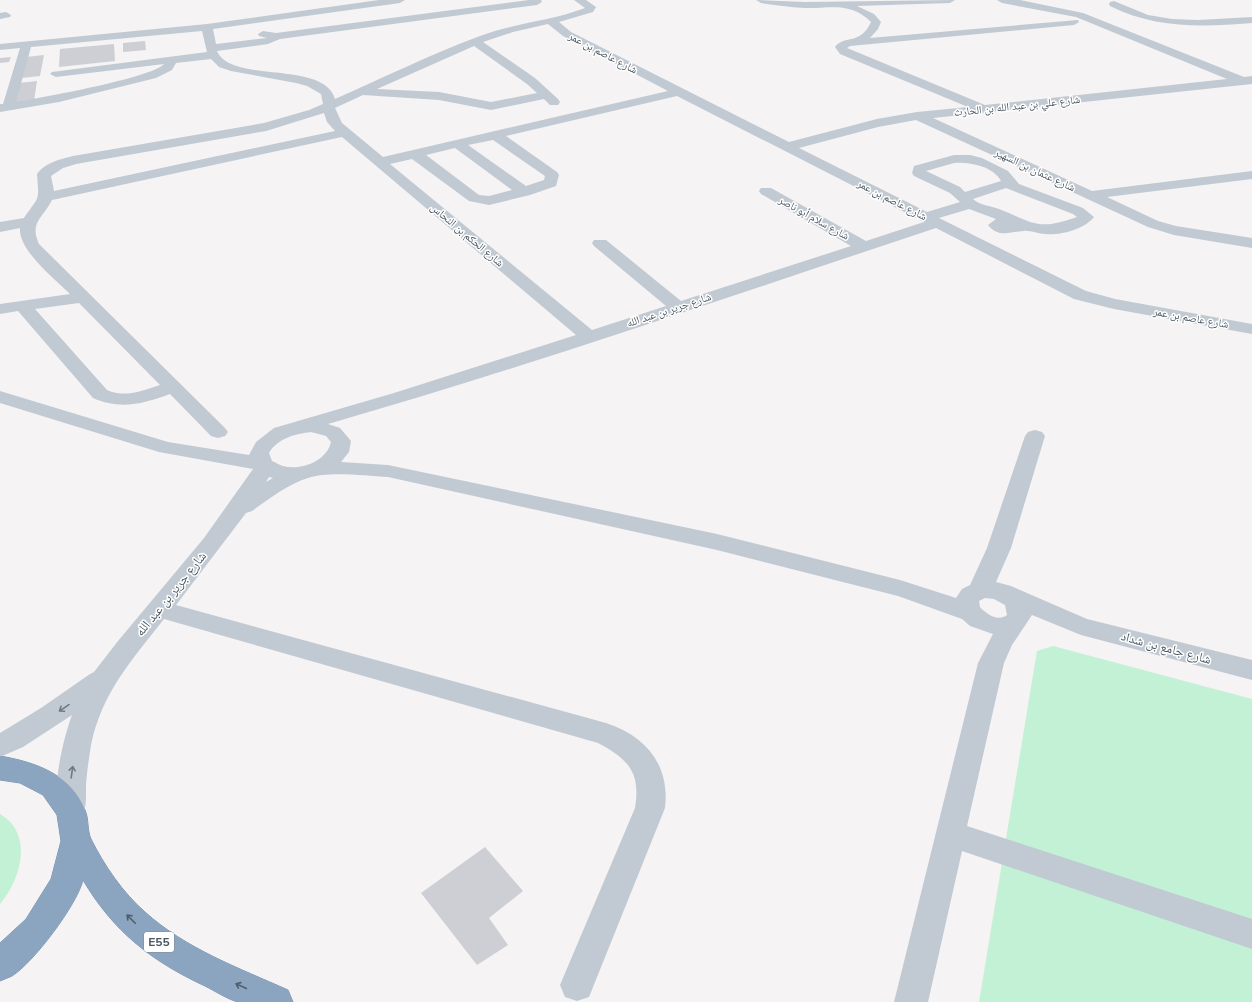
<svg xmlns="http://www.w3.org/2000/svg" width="1252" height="1002" font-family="'Nunito Sans','Noto Naskh Arabic',sans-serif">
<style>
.green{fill:#c3f1d5}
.building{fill:#cdcfd5}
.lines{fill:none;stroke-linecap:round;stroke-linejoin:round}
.highway-casing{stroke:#7690ad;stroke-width:1}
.minor{fill:#c1cad2;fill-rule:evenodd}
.highway{fill:#8ba5c1;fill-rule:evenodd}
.oneway{stroke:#6e7983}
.oneway2{stroke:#505e6b}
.labels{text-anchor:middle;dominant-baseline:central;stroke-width:3;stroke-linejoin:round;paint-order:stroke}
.far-street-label{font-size:11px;fill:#4a5661;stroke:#fff}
.shield{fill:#fff;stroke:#808990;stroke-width:1}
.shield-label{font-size:12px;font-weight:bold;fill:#4a5661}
.street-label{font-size:13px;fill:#4a5661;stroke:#fff}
</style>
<rect width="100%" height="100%" fill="#f5f3f3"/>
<g class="green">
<path d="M1053,646L1252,699V1002H979L1037,651Z"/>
<path d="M0,814C34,834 21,879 0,904Z"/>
</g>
<g class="building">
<path d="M145,41L146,50L123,52V43Z"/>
<path d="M114,44L115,61L59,67L60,49Z"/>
<path d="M44,55L40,76L22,78L26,57Z"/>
<path d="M11,57L9,62L0,63V58Z"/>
<path d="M37,81L34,101L15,103L19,83Z"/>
<path d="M485,847L523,891L489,918L508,945L477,965L421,893Z"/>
</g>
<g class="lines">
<g class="highway-casing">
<path id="highway" d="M0,756C35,762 71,774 85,810C89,819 87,830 91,839C104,865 123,893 145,912C186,949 239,968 288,990L293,1002C278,1002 251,1002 238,1002C227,999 215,991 205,986C151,961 113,931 83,880C77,905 33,963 12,976C8,978 4,979 0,981V943L26,919L51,879L61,841L57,815L43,795L20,783L0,780Z"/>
</g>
<g class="minor">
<path d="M379,0H405L400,3L213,29L216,44L267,38L259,36L258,34L263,31L276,33L529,0H541L542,2L537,5L280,39L268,44L217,51C231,84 324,60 335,99C383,78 431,54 480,36C514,23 551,21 585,8L574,0H586L596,7L593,12L559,22L571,32L789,142L877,119L917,112L968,107L840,54L835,47C845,34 860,46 871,22C850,1 829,9 804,8C790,7 775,5 761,3L756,0L805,2L955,0L950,3L857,6L874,14L881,22L878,29L870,38L1078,20L1079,22L1074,25L850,46L847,48L985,105L1227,79L1076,17L1002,3L997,0H1020L1083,13L1244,77L1252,76V84L933,118L1092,191L1252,171V179L1107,197L1158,221L1176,226L1252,238V248L1174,235L1148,227L916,120L878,127L799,148L927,212L960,202L950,193L914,176L912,173L914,166L954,155H970L982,158L1008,171L1019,184L1083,208L1094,217C1085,229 1059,236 1045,234C1038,234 1030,230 1023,231C1010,232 998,238 988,225L996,219L969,209L939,218L1086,291L1115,299L1252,324V334L1114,309L1074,299L936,228C734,295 533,365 328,424L340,428L351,441L349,452L341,462L388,465L717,534L900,580L956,598L962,589L970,585L987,548L1025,436L1028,432L1035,430L1042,432L1045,436L1011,548L996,582L1011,586L1087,619L1252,660V680L1081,635L1032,615L1012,645L1004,663L967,826L1252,919V949L962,851L928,1002H894L978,663L993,634L970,626L962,619L898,596L717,550L388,477C365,476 329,471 308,478C288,484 269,499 252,511L246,513L176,605L606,723C646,736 670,765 665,808L589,997L577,1001L565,997L560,985L635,808C641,772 628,759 598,743L164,619C132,660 102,692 91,745C89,758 87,771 86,784C86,797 87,808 81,820L71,823L61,820C49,797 63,739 72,715L23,747L0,757V733L41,708L90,674L94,672L118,641L204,538L253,469L159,452L0,403V391L168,442L249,455L256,442L274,428L394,393L576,335L342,137L52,200C43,218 29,222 39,244L225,428L228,432L225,436L218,438L211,436L170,394C143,404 120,410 93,398L18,311L0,314V304L70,294C55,279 18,250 20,228L0,232V222L24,218C40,195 39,202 37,174C44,163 61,159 73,156L264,123L309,110L323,104L321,94L307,86L296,83L231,71L219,67L211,59L176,63L172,70L156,78L59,102L0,112V104H3L20,48L0,50V44L207,24ZM548,24L563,36L668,91L383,157L342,123L335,108L363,95L439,100L491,110L544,99L550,105H558L560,102L558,99L535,78L483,42L513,32ZM202,31L207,52L52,72L50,74L56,77L164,64C152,78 39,98 16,102L31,47ZM474,46L527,84L537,93L491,102L439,92L377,89ZM677,96L924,222L866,241L771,188H761L759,191L761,194L851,246L681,301L606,240H594L592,243L594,246L666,306L592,330L390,164L412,159L469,201L489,205L530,195L556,186L559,175L557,172L506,136ZM324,113L327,122L335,131L54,191L51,176L63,168L76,164L266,131ZM493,140L545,176L544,180L526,186L468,145ZM455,148L512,190L489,196L479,195L426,155ZM954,163C969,162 993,166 1001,181L965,192L960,187L926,171ZM1006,188L1073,214L1077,217C1038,231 1034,223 999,209C991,206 979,205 973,199ZM79,303L160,385C142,391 125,398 107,390L35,309ZM311,432L326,436L331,442C327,461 301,471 283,466C279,465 275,462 272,461L269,453C278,438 295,434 311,432ZM269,477L273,478L266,482ZM985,598L994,599L1005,605L1007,615C998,622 986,614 980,607L979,601Z"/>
<path d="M1114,1L1148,15L1172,19L1198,20L1252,17V23C1202,27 1156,29 1110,6L1109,4L1110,2Z"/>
<path d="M6,12L11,15L10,17L0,19V13Z"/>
</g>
<use href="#highway" class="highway"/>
</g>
<defs><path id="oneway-shaft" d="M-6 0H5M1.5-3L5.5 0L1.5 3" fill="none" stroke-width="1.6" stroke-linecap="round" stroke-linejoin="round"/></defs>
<g class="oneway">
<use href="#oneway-shaft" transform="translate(64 708) rotate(146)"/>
<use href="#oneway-shaft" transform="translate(72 772) rotate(-82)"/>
</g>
<g class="oneway2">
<use href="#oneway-shaft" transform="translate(131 919) rotate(-135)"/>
<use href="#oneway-shaft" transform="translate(241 986) rotate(-155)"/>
</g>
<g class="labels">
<g class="far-street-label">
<text transform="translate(603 53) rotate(28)">شارع عاصم بن عمر</text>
<text transform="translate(1017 106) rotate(-6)">شارع علي بن عبد الله بن الحارث</text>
<text transform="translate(1035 170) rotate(25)">شارع عثمان بن السهير</text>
<text transform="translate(892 200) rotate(27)">شارع عاصم بن عمر</text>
<text transform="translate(814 218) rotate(29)">شارع سلام أبو ناصر</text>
<text transform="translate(467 235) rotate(40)">شارع الحكم بن النحاس</text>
<text transform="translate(669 310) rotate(-18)">شارع جرير بن عبد الله</text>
<text transform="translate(1191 318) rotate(10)">شارع عاصم بن عمر</text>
</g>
<rect class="shield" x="144" y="932" width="30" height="20" rx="3"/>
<g class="shield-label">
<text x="159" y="942">E55</text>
</g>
<g class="street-label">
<text transform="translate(171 594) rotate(-51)">شارع جرير بن عبد الله</text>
<text transform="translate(1166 648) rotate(15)">شارع جامع بن شداد</text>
</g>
</g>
</svg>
